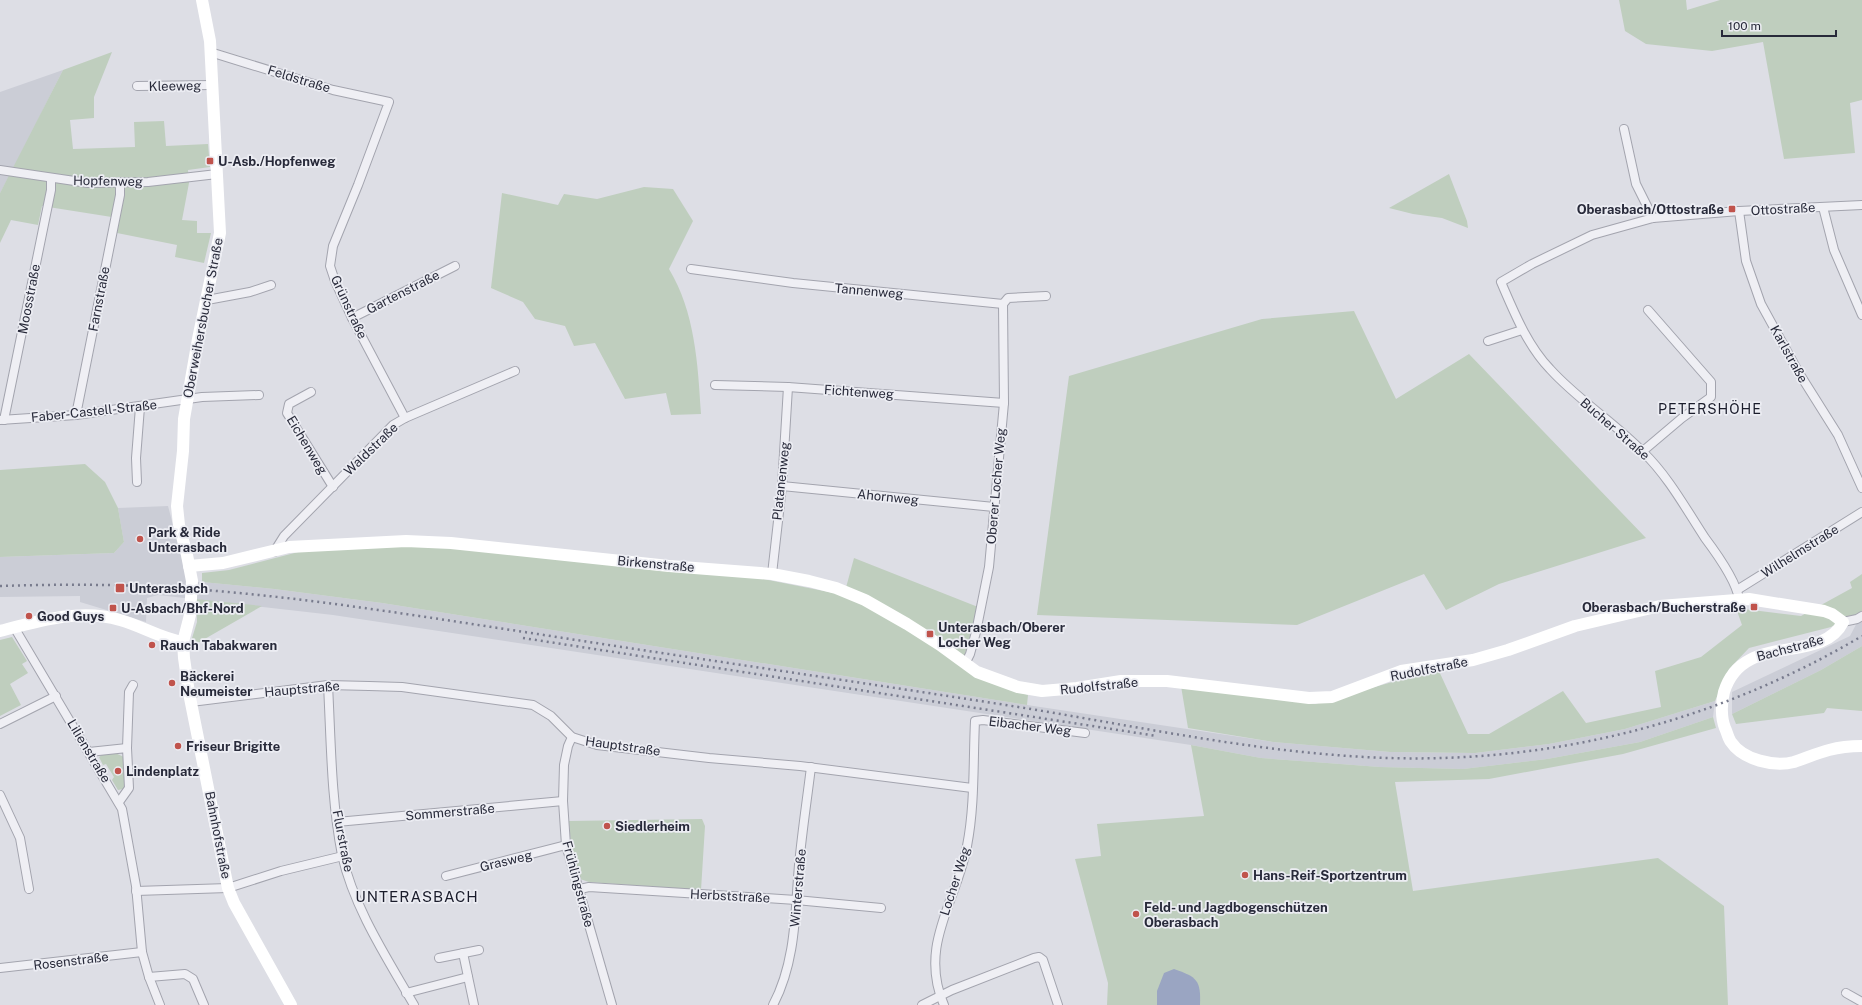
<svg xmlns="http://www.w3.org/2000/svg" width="1862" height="1005" font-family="'Public Sans',sans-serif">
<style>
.built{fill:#cbcdd6}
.green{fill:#bfcebe}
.water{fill:#9aa5c2}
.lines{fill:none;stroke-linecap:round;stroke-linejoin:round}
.street-casing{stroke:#a3a4ae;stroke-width:10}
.street{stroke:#efeff4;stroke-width:8}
.secondary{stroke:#fff;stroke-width:12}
.rail{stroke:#787b8d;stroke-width:2.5;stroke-dasharray:2 4;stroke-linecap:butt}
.poi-dot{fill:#c0534c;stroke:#ecedf3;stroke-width:1.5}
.labels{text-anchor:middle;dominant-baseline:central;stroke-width:3.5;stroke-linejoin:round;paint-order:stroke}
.street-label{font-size:13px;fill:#282a3a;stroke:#ecedf3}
.poi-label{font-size:13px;font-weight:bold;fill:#282a3a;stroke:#ecedf3;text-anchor:start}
.neighbourhood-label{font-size:14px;letter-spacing:1px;fill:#1a1c2b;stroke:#ecedf3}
.quarter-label{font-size:15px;letter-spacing:1px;fill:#1a1c2b;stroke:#ecedf3}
</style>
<rect width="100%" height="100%" fill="#dddee5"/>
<g class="built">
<path d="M63,70L11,173L0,193V92Z"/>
<path d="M168,506L188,582H202L274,589L382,603L1027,705L1273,742L1390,752L1475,753L1549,744L1625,729L1715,701L1713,717L1640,742L1547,759L1463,769L1380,767L1261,758L1191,745L333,615L158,595L147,598L146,622L80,602V596L0,597V557L114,553L124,542L118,508Z"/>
<path d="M1862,613V646L1821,670L1732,714V692L1850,636Z"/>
</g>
<g class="green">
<path d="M1619,0H1686L1687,10L1720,0H1862V100L1850,103L1855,153L1784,159L1763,42L1712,51L1646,44L1625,31Z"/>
<path d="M112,52L94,97V118L70,120L73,149L135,147L134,122L164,121L166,146L208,144L210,167L188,170L189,183L182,220L197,221V233H211L204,263L175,257L177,245L117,233L118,218L42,206L38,225L11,220L0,243V193L63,70Z"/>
<path d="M1449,174L1467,221L1468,228L1442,218L1413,214L1389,208Z"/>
<path d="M644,187L673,189L693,221L669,269C695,312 698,364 701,414L671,415L666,393L625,399L595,343L574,346L565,326L535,319L523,302L491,288L502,193L558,205L564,194L597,199Z"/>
<path d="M1354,311L1396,399L1469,354L1646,538L1499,584L1446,610L1424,574L1297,625L1037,615L1069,376L1262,319Z"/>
<path d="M85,464L105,482L118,508L124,542L114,553L0,557V470Z"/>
<path d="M423,540L738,574L844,595L854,558L978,607L962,665L975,676L1028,695L1027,705L382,603L274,589L202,582V573L229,570L306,550Z"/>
<path d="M1862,574V611L1831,627L1749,648L1729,669L1715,701L1625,729L1549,744L1475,753L1390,752L1273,742L1188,728L1181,686L1315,704L1438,669L1468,734H1489L1563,691L1586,723L1661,707L1655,671L1701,657L1742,625L1736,608L1801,616L1852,588L1850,582Z"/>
<path d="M196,599L262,606L189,648L197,622Z"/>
<path d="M12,637L27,661L22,664L28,673L10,684L21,705L0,716V640Z"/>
<path d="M1862,646V711L1827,708L1824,713L1736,724L1732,714L1821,670Z"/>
<path d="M1713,717L1716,728L1623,754L1489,779L1395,782L1413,891L1658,858L1724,906L1728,1005H1107L1108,983L1075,859L1101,856L1097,824L1204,816L1191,745L1261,758L1380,767L1463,769L1547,759L1640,742Z"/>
<path d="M113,752L124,757L125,786L123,789L118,790L112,780L114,777L106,764L103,765L99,757L103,754Z"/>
<path d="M702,819L705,826L701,890L589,882L580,879L572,858L569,821Z"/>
</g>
<path class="water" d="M1174,969C1197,977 1201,980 1200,1005H1157V991L1164,973Z"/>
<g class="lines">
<g class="street-casing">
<g id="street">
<path d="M210,52L333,90L389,102L358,185L333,246L330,266L335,281L352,318L405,418"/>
<path d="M137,86L212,85"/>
<path d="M1624,129L1636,184L1653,218"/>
<path d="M0,170L88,183L148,182L217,174"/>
<path d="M1823,207L1834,250L1862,315"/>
<path d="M1739,211L1746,261L1761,304L1799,373L1838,435L1862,488"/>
<path d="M691,269L793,283L1003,304L1008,298L1046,296"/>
<path d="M207,300L250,292L271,285"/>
<path d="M352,318L455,266"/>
<path d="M1488,341L1522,330"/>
<path d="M715,385L788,387L1004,403"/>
<path d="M311,392L289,404L287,413L333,487"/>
<path d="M76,415L120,195V182"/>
<path d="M0,420L76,415L202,397L259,395"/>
<path d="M4,420L51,190V178"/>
<path d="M1643,451L1682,418L1711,397V382L1648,310"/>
<path d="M137,482L136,458L140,407"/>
<path d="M782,486L994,507"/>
<path d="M274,552L284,536L393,425L405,418L515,371"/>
<path d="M772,574L782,486L788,387"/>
<path d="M1737,590L1862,512"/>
<path d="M1739,599C1736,580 1717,554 1705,538C1686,509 1668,476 1643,452C1614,422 1578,400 1550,369C1527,345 1514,312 1501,282L1532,264L1592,235L1653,218L1739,211L1862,205"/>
<path d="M1843,622L1857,619L1862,616"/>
<path d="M14,627L122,809L136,886L142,952L149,977L160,1005"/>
<path d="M965,664L970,654L976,632L989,567L1004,403L1003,304"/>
<path d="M328,685C331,741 331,799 342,855C354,908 387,958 414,1005"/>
<path d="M191,702L328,685L369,686L402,687L533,705L551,716L572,737L597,745L709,758L800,766L972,788"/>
<path d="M0,724L56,696"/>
<path d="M572,737L568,746L564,765L563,801L566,845L612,1005"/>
<path d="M127,748L129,692L133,685"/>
<path d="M89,752L127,748L129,788L119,802"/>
<path d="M0,795L20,838L29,889"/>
<path d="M337,822L563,801"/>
<path d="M446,876L566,845"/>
<path d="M580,889L589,887L796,900L881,908"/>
<path d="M136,891L228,888L281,871L343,856"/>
<path d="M463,953L474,1005"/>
<path d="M439,958L479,950"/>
<path d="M0,968L142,952"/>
<path d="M149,977L185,974L193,979L204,1005"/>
<path d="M406,993L468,977"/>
<path d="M1846,993L1862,1002"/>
<path d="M773,1005C796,962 795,912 799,865C802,832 807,800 811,767"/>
<path d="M922,1005L952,990L1034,958L1039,957L1043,960L1058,1005"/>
<path d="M944,1005C918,945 957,901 967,846C975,805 973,762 975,721L983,720L1085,733"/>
</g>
</g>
<use href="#street" class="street"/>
<g class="secondary">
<path d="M202,0L210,41L220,233L198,339L184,419L183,451L177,506L179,525L187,555L192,581L190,615L183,642L184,658L189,693L228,888L234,903L291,1005"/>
<path d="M189,566L223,563L289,547L406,541L451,543L669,566L772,574L809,581L836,588L865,600L907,624L940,645L977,672L1018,687L1042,691L1077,688L1121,681H1167L1309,698L1332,697L1401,671L1473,660L1508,650L1575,626L1660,606L1749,599L1824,611L1832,614L1843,622C1821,666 1743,630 1724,692C1721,703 1721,718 1725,728C1727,732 1728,738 1731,742C1743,760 1774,767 1794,762C1806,758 1817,753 1829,750C1840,747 1851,746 1862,746"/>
<path d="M0,631C38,621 81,608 120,620C142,626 162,639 183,642"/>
</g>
<g class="rail">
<path d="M0,586C63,584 127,584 191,589C305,597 418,616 531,633C685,657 839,679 993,703C1124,723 1256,754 1389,758C1556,763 1718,721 1862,636"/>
<path d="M523,638L1157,736"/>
</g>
</g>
<g class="poi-dot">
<rect x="206" y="157" width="8" height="8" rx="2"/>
<rect x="1728" y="205" width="8" height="8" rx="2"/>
<circle cx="140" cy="539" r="4"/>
<rect x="115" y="583" width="10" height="10" rx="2"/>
<rect x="1750" y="603" width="8" height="8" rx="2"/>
<rect x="109" y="604" width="8" height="8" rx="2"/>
<circle cx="29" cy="616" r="4"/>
<rect x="926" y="630" width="8" height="8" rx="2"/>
<circle cx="152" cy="645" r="4"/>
<circle cx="172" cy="683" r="4"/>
<circle cx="178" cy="746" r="4"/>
<circle cx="118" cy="771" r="4"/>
<circle cx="607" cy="826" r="4"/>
<circle cx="1245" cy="875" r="4"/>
<circle cx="1136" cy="914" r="4"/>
</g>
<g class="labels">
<g class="street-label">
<text transform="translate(299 79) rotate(17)">Feldstraße</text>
<text transform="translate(175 86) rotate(-1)">Kleeweg</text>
<text transform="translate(108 181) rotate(1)">Hopfenweg</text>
<text transform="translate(1783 209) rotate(-3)">Ottostraße</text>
<text transform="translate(869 291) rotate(5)">Tannenweg</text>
<text transform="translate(403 292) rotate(-27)">Gartenstraße</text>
<text transform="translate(29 299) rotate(-79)">Moosstraße</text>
<text transform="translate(99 299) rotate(-79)">Farnstraße</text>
<text transform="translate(349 307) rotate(65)">Grünstraße</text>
<text transform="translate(203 318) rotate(-79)">Oberweihersbucher Straße</text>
<text transform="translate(1789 354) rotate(61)">Karlstraße</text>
<text transform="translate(859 392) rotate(4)">Fichtenweg</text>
<text transform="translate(94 411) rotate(-6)">Faber-Castell-Straße</text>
<text transform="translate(1615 429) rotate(41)">Bucher Straße</text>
<text transform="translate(307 445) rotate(59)">Eichenweg</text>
<text transform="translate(371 449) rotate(-44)">Waldstraße</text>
<text transform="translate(781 481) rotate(-84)">Platanenweg</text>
<text transform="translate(996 486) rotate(-85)">Oberer Locher Weg</text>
<text transform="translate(888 497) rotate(6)">Ahornweg</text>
<text transform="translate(1800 551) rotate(-32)">Wilhelmstraße</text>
<text transform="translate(656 564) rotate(5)">Birkenstraße</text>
<text transform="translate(1790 648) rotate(-15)">Bachstraße</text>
<text transform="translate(1429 669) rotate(-11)">Rudolfstraße</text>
<text transform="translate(1099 686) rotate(-6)">Rudolfstraße</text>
<text transform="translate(302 689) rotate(-5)">Hauptstraße</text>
<text transform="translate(1030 726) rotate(7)">Eibacher Weg</text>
<text transform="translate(623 746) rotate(8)">Hauptstraße</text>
<text transform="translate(89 751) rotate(59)">Lilienstraße</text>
<text transform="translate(450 812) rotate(-5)">Sommerstraße</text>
<text transform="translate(218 835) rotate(79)">Bahnhofstraße</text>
<text transform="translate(343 841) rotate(79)">Flurstraße</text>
<text transform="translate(506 861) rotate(-14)">Grasweg</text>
<text transform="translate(955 881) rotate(-72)">Locher Weg</text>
<text transform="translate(578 884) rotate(75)">Frühlingstraße</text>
<text transform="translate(798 888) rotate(-85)">Winterstraße</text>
<text transform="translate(730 896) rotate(3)">Herbststraße</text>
<text transform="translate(71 961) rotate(-7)">Rosenstraße</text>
</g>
<g class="poi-label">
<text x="218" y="161">U-Asb./Hopfenweg</text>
<text x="1724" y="209" text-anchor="end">Oberasbach/Ottostraße</text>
<text x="148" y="532">Park &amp; Ride<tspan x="148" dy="15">Unterasbach</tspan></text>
<text x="129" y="588">Unterasbach</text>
<text x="1746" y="607" text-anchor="end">Oberasbach/Bucherstraße</text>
<text x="121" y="608">U-Asbach/Bhf-Nord</text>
<text x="37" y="616">Good Guys</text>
<text x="938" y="627">Unterasbach/Oberer<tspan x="938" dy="15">Locher Weg</tspan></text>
<text x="160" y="645">Rauch Tabakwaren</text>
<text x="180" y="676">Bäckerei<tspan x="180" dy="15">Neumeister</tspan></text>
<text x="186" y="746">Friseur Brigitte</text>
<text x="126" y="771">Lindenplatz</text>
<text x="615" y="826">Siedlerheim</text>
<text x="1253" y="875">Hans-Reif-Sportzentrum</text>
<text x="1144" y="907">Feld- und Jagdbogenschützen<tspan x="1144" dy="15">Oberasbach</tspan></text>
</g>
<g class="neighbourhood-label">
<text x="1710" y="409">PETERSHÖHE</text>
</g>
<g class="quarter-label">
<text x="417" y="896">UNTERASBACH</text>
</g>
</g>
<path d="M1722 30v6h114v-6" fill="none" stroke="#282a3a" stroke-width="2"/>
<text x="1728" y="30" font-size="12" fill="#282a3a" stroke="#ecedf3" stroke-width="3" paint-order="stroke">100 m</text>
</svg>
